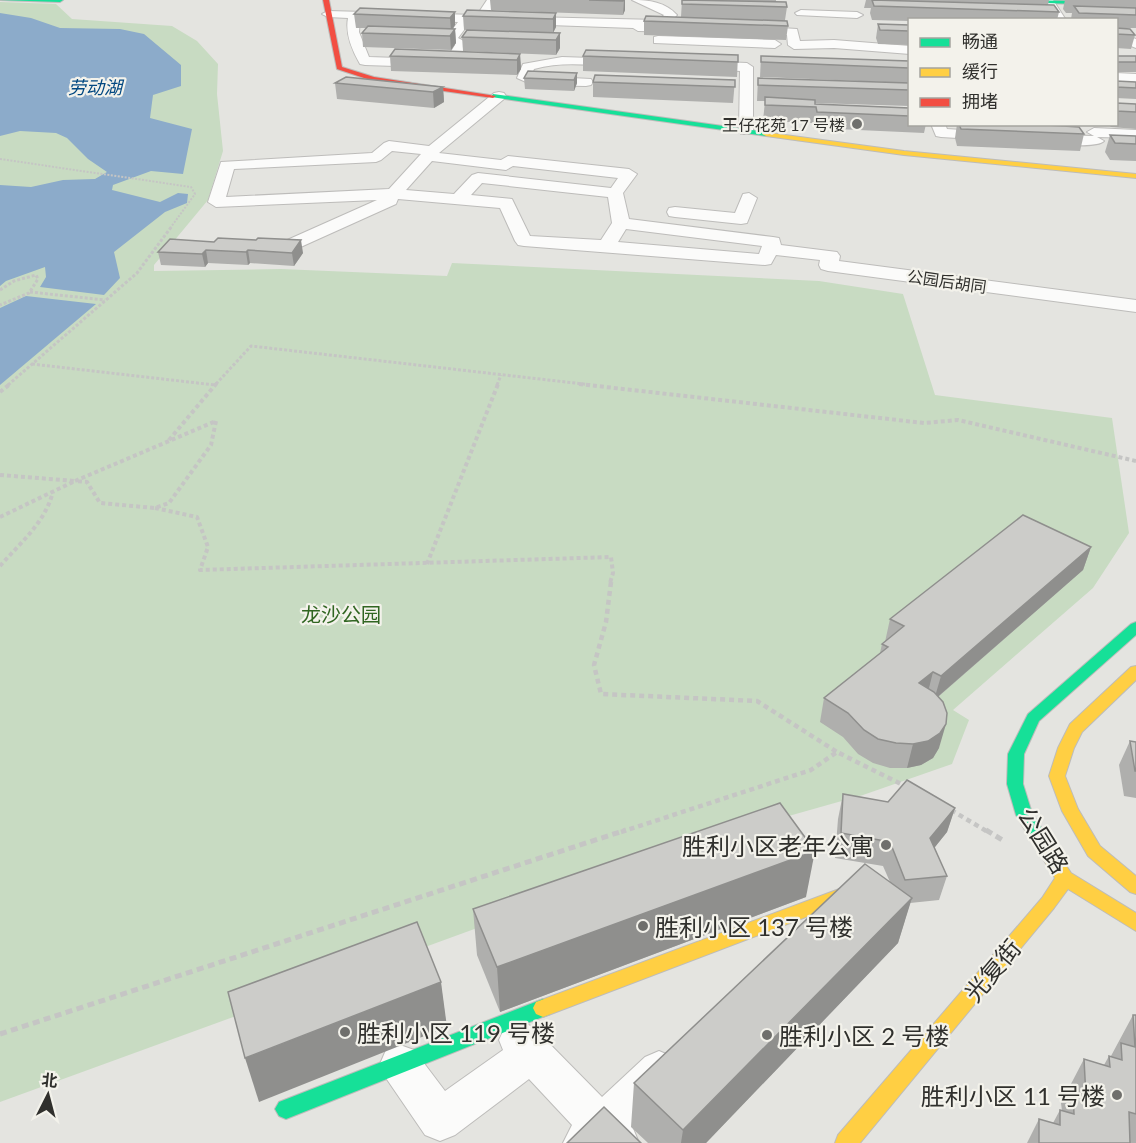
<svg xmlns="http://www.w3.org/2000/svg" width="1136" height="1143" font-family="Lato,'Noto Sans SC',sans-serif">
<style>
.green{fill:#c8dbc2}
.water{fill:#8cabca}
.lines{fill:none;stroke-linecap:round;stroke-linejoin:round}
.street-casing{stroke:#bdbcba;stroke-width:2}
.fast-casing{stroke:#bdbcba;stroke-width:2}
.slow-casing{stroke:#bdbcba;stroke-width:2}
.jam-casing{stroke:#bdbcba;stroke-width:2}
.path-far4{stroke:#c5c5c4;stroke-width:2;stroke-dasharray:2 1.5;stroke-linecap:butt}
.path-far3{stroke:#c5c5c4;stroke-width:3;stroke-dasharray:3 2;stroke-linecap:butt}
.path-far2{stroke:#c5c5c4;stroke-width:4;stroke-dasharray:4 3;stroke-linecap:butt}
.path-far1{stroke:#c5c5c4;stroke-width:4.5;stroke-dasharray:5 4;stroke-linecap:butt}
.path{stroke:#c5c5c4;stroke-width:5;stroke-dasharray:7 4.5;stroke-linecap:butt}
.street{fill:#fbfbfa;fill-rule:evenodd}
.fast{fill:#16e098;fill-rule:evenodd}
.slow{fill:#ffcf43;fill-rule:evenodd}
.jam{fill:#f24e42;fill-rule:evenodd}
.wall{fill:#afafad}
.shaded-wall{fill:#8f8f8d}
.building{fill:#ccccc9;stroke:#8f8f8d;stroke-width:1.5}
.poi-dot{fill:#6f6f6c;stroke:#f3f2eb;stroke-width:2}
.labels{text-anchor:middle;dominant-baseline:central;stroke-width:4.5;stroke-linejoin:round;paint-order:stroke}
.far-poi-label{font-size:16px;fill:#30302d;stroke:#f3f2eb;text-anchor:end}
.far-street-label{font-size:16px;fill:#30302d;stroke:#f3f2eb}
.far-water-label{font-size:18px;font-style:italic;fill:#024881;stroke:#f3f2eb}
.park-label{font-size:20px;fill:#316622;stroke:#f3f2eb}
.near-street-label{font-size:24px;fill:#30302d;stroke:#f3f2eb}
.near-poi-label{font-size:24px;fill:#30302d;stroke:#f3f2eb;text-anchor:start}
</style>
<rect width="100%" height="100%" fill="#e4e4e0"/>
<path class="green" d="M0,2L56,4L72,19L172,26L197,41L218,64L217,94L223,151L208,200L154,265V271L281,269L447,276L452,263L819,281L903,294L935,395L1112,418L1129,533L1093,588L953,710L969,720L952,764L863,795L771,821L0,1102Z"/>
<g class="water">
<path d="M0,13L31,18L60,28L120,29L144,34L181,65V86L153,95L150,118L192,129L183,174L151,171L113,185L112,190L160,202L178,193L188,194L187,203L165,212L114,252L120,278L104,295L40,287L46,277L45,267L6,281L0,286V185L31,187L63,180L95,179L107,172L88,159L67,138L56,133L20,131L0,136Z"/>
<path d="M26,296L96,304L0,385V308Z"/>
</g>
<g class="lines">
<g class="street-casing">
<g id="street">
<path d="M487,0H499L488,16L659,20L664,15L632,0C650,0 665,2 677,15L668,24H681L687,28L681,32L638,31L633,28L470,22L458,38L468,43L458,61L477,62L478,65C471,71 450,70 443,64L455,45L444,40L458,22L360,18L359,32L369,57L426,59L432,63L426,67L365,65L360,64C352,50 345,34 348,18L328,17L322,14L328,11L477,15Z"/>
<path d="M1043,0H1053L1066,20H1055Z"/>
<path d="M801,10L857,12L863,15L857,18L797,15L795,13Z"/>
<path d="M752,26L797,29L800,41L834,40L910,46V54L834,48L794,49L788,45L787,35L748,33L746,30Z"/>
<path d="M1116,32L1136,39V48L1116,40Z"/>
<path d="M658,36L775,40L781,44L775,48L654,43V37Z"/>
<path d="M562,57L620,59L626,63L620,67C591,65 562,61 534,69L531,76L591,79L593,82L591,85L586,86L533,85L517,78L523,64Z"/>
<path d="M701,61L747,63L753,67V131L751,134H741L739,131L740,71L696,68L695,65Z"/>
<path d="M1116,73L1136,74V82L1116,81Z"/>
<path d="M499,92L504,93L506,96L504,99L439,153L501,160L508,156L629,169L637,174L623,193L629,219L773,237L779,238L781,245L837,252L840,256L839,261L1136,300V312L828,271L821,269L819,265L820,260L776,255L771,264L765,265L524,246L518,245L515,241L500,208L398,199L396,204L294,250H259L256,246L259,242L285,241L377,200L216,207L208,202L221,162L372,153L384,143L389,141L429,146L494,93ZM392,151L421,154L389,189L226,197L234,169L376,162L381,160ZM432,161L506,170L513,166L618,178L611,188L478,173L472,175L454,194L406,190ZM482,183L608,197L612,223L601,240L530,236L512,199L471,195ZM626,229L762,246L759,254L618,242Z"/>
<path d="M931,124H945L947,129L991,132L998,136L991,140L941,137L936,136Z"/>
<path d="M1094,128L1136,130V138L1097,137L1104,141C1098,148 1046,146 1040,139L1047,135L1094,136L1087,132Z"/>
<path d="M749,193L757,198L747,223L741,224L675,217L669,216L667,212L669,208L675,207L735,213L743,194Z"/>
<path d="M519,1021L533,1027L602,1097L645,1057L659,1051L673,1057L679,1071L673,1085L632,1126L639,1143H563L572,1125L529,1079L455,1135L440,1141L425,1135L386,1078L380,1064L386,1050L400,1045L414,1050L445,1091L503,1050L499,1040L505,1027Z"/>
</g>
</g>
<g class="fast-casing">
<g id="fast">
<path d="M0,0H63L60,2Z"/>
<path d="M1013,0L1136,2V6L1016,2Z"/>
<path d="M493,94L766,132L770,134L766,136L491,97Z"/>
<path d="M1136,622V635L1039,721L1024,754L1023,784L1032,813L1051,843L1048,848L1042,850L1036,848L1016,815L1007,784L1008,754L1028,714L1131,624Z"/>
<path d="M543,999L550,1002L553,1008L550,1014L286,1119L279,1116L275,1109L279,1102Z"/>
</g>
</g>
<g class="slow-casing">
<g id="slow">
<path d="M763,132L904,151L1136,174V178L904,155L766,136L762,134Z"/>
<path d="M1136,666V680L1082,732L1074,748L1065,776L1078,809L1100,846L1136,876V894L1130,892L1088,856L1062,811L1049,776L1058,748L1070,724L1131,667Z"/>
<path d="M1042,836L1048,838L1071,873L1136,913V931L1068,889L1054,908L860,1143H835L838,1135L1042,898L1055,878L1033,843L1036,838Z"/>
<path d="M842,888L848,891L851,896L848,901L543,1017L536,1014L533,1008L536,1002Z"/>
</g>
</g>
<g class="jam-casing">
<path id="jam" d="M323,0H329L342,67L374,77L496,96L493,98L373,81L337,69Z"/>
</g>
<path class="path-far4" d="M0,159L191,187L195,194L171,227"/>
<g class="path-far3">
<path d="M0,290L14,281L36,275L38,279L29,293L0,305"/>
<path d="M30,292L105,300"/>
<path d="M32,364L215,385"/>
<path d="M216,384L251,346L592,385"/>
<path d="M8,385L137,273L172,226"/>
<path d="M497,385L501,375"/>
</g>
<g class="path-far2">
<path d="M579,384L924,423L958,420L1136,461"/>
<path d="M0,392L10,384"/>
<path d="M216,421L211,445L169,503L155,508L100,503L87,482L75,481Z"/>
<path d="M169,440L216,384H212"/>
<path d="M0,475L75,481"/>
<path d="M155,508L197,517L208,547L200,570L611,557L613,573L610,583"/>
<path d="M0,517L75,481"/>
<path d="M427,564L498,384"/>
<path d="M0,566C21,542 44,524 53,492"/>
</g>
<g class="path-far1">
<path d="M611,582L606,622L594,665L601,694L757,701L837,752"/>
<path d="M951,810L988,832"/>
<path d="M621,832L811,770L837,752L907,787"/>
</g>
<g class="path">
<path d="M986,830L1004,841"/>
<path d="M0,1034L626,830"/>
</g>
<use href="#street" class="street"/>
<use href="#fast" class="fast"/>
<use href="#slow" class="slow"/>
<use href="#jam" class="jam"/>
</g>
<g class="wall">
<path d="M490,0H625V10L623,15L491,10Z"/>
<path d="M682,0H776V1L787,7L785,20L788,26L786,40L644,35V21L681,17Z"/>
<path d="M866,0H1049L1048,5L1059,12L1057,20H909V21L872,20L870,13L871,8H864Z"/>
<path d="M1065,0H1136V28H1116V20L1071,19L1072,13H1066L1063,9Z"/>
<path d="M455,12V25L453,29H455L456,43L451,50L363,47L362,33L366,28H356L354,14Z"/>
<path d="M556,13V27L553,33L464,30L463,16Z"/>
<path d="M878,24L909,25V45L878,44L876,38Z"/>
<path d="M1116,28L1135,35L1131,49L1116,48Z"/>
<path d="M560,33V48L556,55L463,51L462,37Z"/>
<path d="M520,54L521,69L517,75L391,71L390,56Z"/>
<path d="M738,55L737,77L583,71V56Z"/>
<path d="M761,56L909,61V83L760,77Z"/>
<rect x="1116" y="56" width="20" height="16"/>
<path d="M577,73V83L574,91L525,89L524,78Z"/>
<path d="M758,78L909,83V106L815,103V104L909,108V124H926L924,133L815,128L814,123L763,121L765,101H757Z"/>
<path d="M735,80L733,103L593,97V82Z"/>
<path d="M1116,81L1136,82V99L1116,98Z"/>
<path d="M335,83L443,87L444,102L434,108L337,99Z"/>
<path d="M1116,103L1136,104V129L1111,127L1108,124H1116Z"/>
<path d="M957,124H1031L1084,134L1080,151L957,146L955,138Z"/>
<path d="M1110,135L1136,136V161L1110,160L1105,152Z"/>
<path d="M170,239L303,253L294,266L250,263L248,265L208,263L205,267L161,265L158,252Z"/>
<path d="M1091,547L1083,570L938,697L939,748L933,758L921,765L907,768H890L873,763L858,754L843,737L820,722L824,698L880,653L882,644L885,642L890,619Z"/>
<path d="M1130,741L1136,742V798L1124,796L1119,765Z"/>
<path d="M843,794L888,802L955,808L947,832L934,848L947,876L939,900L910,903L898,943L706,1143H648L631,1127L634,1083L890,882L883,866L835,858L838,819Z"/>
<path d="M806,897L500,1012L477,955L473,909Z"/>
<path d="M1133,1015H1136V1143H1027L1039,1119L1053,1123L1060,1110L1062,1111L1061,1103L1084,1059L1104,1065L1109,1056H1111Z"/>
</g>
<g class="shaded-wall">
<path d="M624,0H625V10L623,15Z"/>
<path d="M455,12V25L451,31L450,18Z"/>
<path d="M556,13V27L553,33V19Z"/>
<path d="M455,29L456,43L451,50L450,36Z"/>
<path d="M560,33V48L556,55V40Z"/>
<path d="M520,54L521,69L517,75V60Z"/>
<path d="M577,73V83L574,91V80Z"/>
<path d="M443,87L444,102L434,108L433,92Z"/>
<path d="M301,240L303,253L294,266L292,253Z"/>
<path d="M206,250L208,263L205,267L202,254Z"/>
<path d="M248,250L250,263L248,265L246,252Z"/>
<path d="M1091,547L1083,570L934,700L941,676Z"/>
<path d="M933,672L927,696L919,683Z"/>
<path d="M946,724L939,748L933,758L921,765L907,768L913,744Z"/>
<path d="M955,808L947,832L923,862L930,838Z"/>
<path d="M815,851L806,897L500,1012L497,967Z"/>
<path d="M912,898L898,943L706,1143H681L683,1130Z"/>
<path d="M441,982L447,1027L259,1102L245,1058Z"/>
</g>
<g class="building">
<path d="M589,0H624L623,1Z"/>
<path d="M682,0L786,2L787,7L682,4Z"/>
<path d="M872,0L1054,5L1059,12L874,6Z"/>
<path d="M1074,6L1136,8V15L1079,13Z"/>
<path d="M360,8L455,12L450,18L354,14Z"/>
<path d="M467,10L556,13L553,19L463,16Z"/>
<path d="M646,16L787,21L788,26L644,21Z"/>
<path d="M878,24L909,25V31L880,30Z"/>
<path d="M368,26L455,29L450,36L362,33Z"/>
<path d="M1116,28L1130,29L1135,35L1116,34Z"/>
<path d="M467,30L560,33L556,40L462,37Z"/>
<path d="M395,49L520,54L517,60L390,56Z"/>
<path d="M586,50L738,55V62L583,56Z"/>
<path d="M761,56L909,61V68L761,62Z"/>
<rect x="1116" y="56" width="20" height="6"/>
<path d="M528,71L577,73L574,80L524,78Z"/>
<path d="M595,75L735,80V87L593,82Z"/>
<path d="M346,77L443,87L433,92L335,83Z"/>
<path d="M758,78L909,83V90L758,85Z"/>
<path d="M1116,81L1136,82V88L1116,87Z"/>
<path d="M765,97L815,100V104L909,108V116L817,112L816,107L765,105Z"/>
<path d="M1116,103L1136,104V112L1116,111Z"/>
<path d="M959,124H1031L1079,127L1084,134L961,129Z"/>
<path d="M1110,135L1136,136V144L1115,143Z"/>
<path d="M218,238L256,240L258,238L301,240L292,253L248,250L246,252L206,250L202,254L158,252L170,239L214,242Z"/>
<path d="M1023,515L1091,547L941,676L933,672L919,683L934,692L943,702L947,713L946,724L940,733L928,741L913,744L896,743L878,739L864,730L848,713L824,698L888,647L882,644L904,626L890,619Z"/>
<path d="M1130,741L1136,742V771H1135Z"/>
<path d="M907,780L955,808L930,838L947,876L905,880L890,842L841,833L843,794L888,802Z"/>
<path d="M780,803L815,851L497,967L473,909Z"/>
<path d="M865,864L912,898L683,1130L634,1083Z"/>
<path d="M417,922L441,982L245,1058L228,992Z"/>
<path d="M1133,1015H1136V1114L1129,1112L1130,1143H1039V1119L1060,1125V1110L1074,1114L1073,1094L1086,1097L1084,1059L1110,1067L1109,1056L1122,1060L1121,1043L1135,1047Z"/>
<path d="M604,1107L641,1143H567Z"/>
</g>
<g class="poi-dot">
<circle cx="857" cy="124" r="6"/>
<circle cx="886" cy="845" r="6"/>
<circle cx="643" cy="926" r="6"/>
<circle cx="345" cy="1032" r="6"/>
<circle cx="767" cy="1035" r="6"/>
<circle cx="1117" cy="1095" r="6"/>
</g>
<g class="labels">
<g class="far-poi-label">
<text x="845" y="124">王仔花苑 17 号楼</text>
</g>
<g class="far-street-label">
<text transform="translate(947 281) rotate(8)">公园后胡同</text>
</g>
<g class="far-water-label">
<text x="95" y="87">劳动湖</text>
</g>
<g class="park-label">
<text x="341" y="614">龙沙公园</text>
</g>
<g class="near-street-label">
<text transform="translate(1044 840) rotate(58)">公园路</text>
<text transform="translate(992 970) rotate(-50)">光复街</text>
</g>
<g class="near-poi-label">
<text x="874" y="845" text-anchor="end">胜利小区老年公寓</text>
<text x="655" y="926">胜利小区 137 号楼</text>
<text x="357" y="1032">胜利小区 119 号楼</text>
<text x="779" y="1035">胜利小区 2 号楼</text>
<text x="1105" y="1095" text-anchor="end">胜利小区 11 号楼</text>
</g>
</g>
<rect x="908" y="18" width="210" height="108" fill="#f3f2eb" stroke="#a5a49f" stroke-width="1.5"/>
<rect x="920" y="38" width="30" height="9" fill="#16e098" stroke="#a5a49f" stroke-width="1.5"/>
<text x="962" y="48" font-size="18" fill="#30302d">畅通</text>
<rect x="920" y="68" width="30" height="9" fill="#ffcf43" stroke="#a5a49f" stroke-width="1.5"/>
<text x="962" y="78" font-size="18" fill="#30302d">缓行</text>
<rect x="920" y="98" width="30" height="9" fill="#f24e42" stroke="#a5a49f" stroke-width="1.5"/>
<text x="962" y="108" font-size="18" fill="#30302d">拥堵</text>
<g transform="translate(48 1095) rotate(6)" stroke="#f3f2eb" stroke-width="4.5" paint-order="stroke">
<path d="M0-4.5L10 22L0 15L-10 22Z" fill="#30302d"/>
<text y="-9" font-size="16" font-weight="bold" text-anchor="middle" fill="#30302d">北</text>
</g>
</svg>
